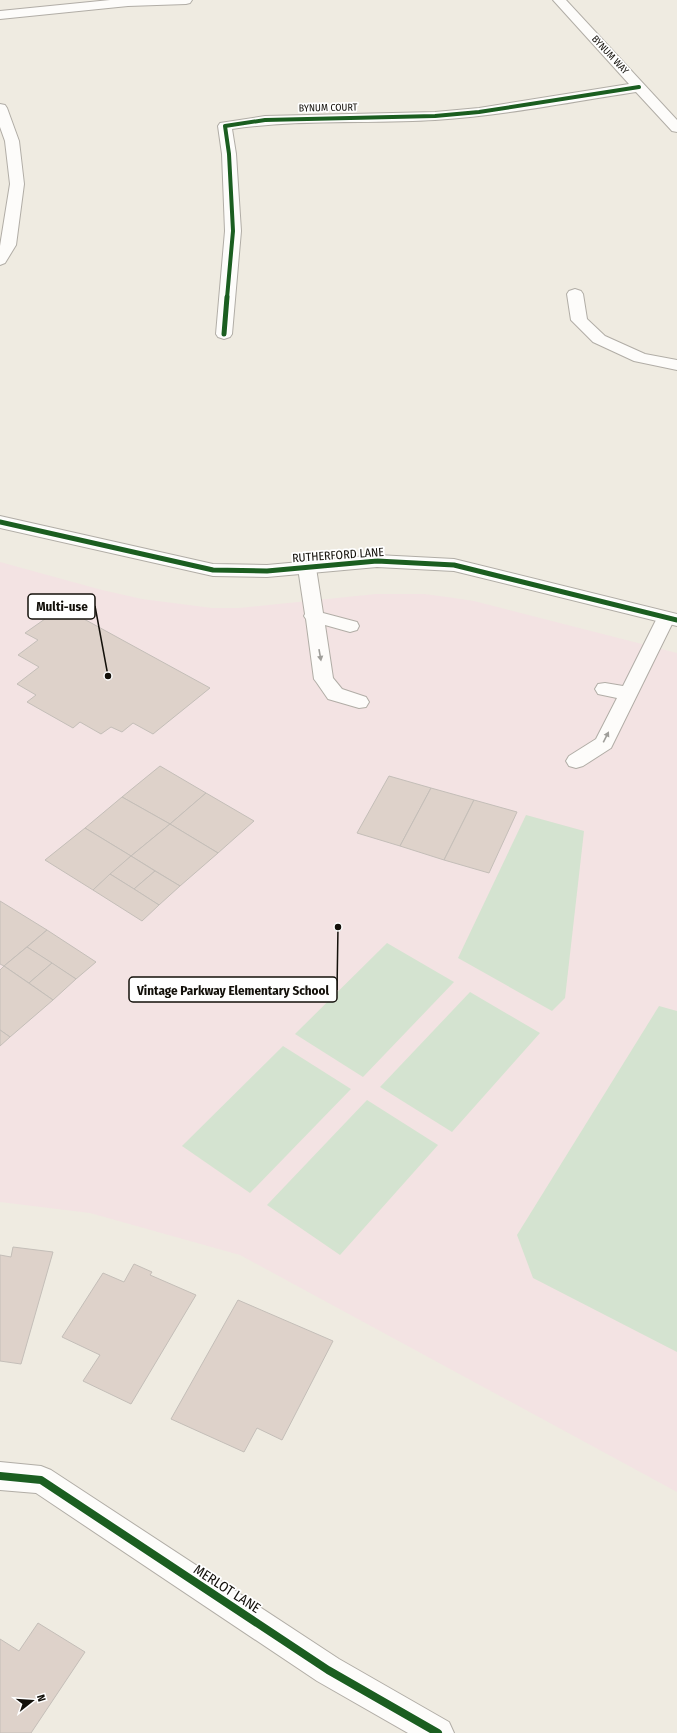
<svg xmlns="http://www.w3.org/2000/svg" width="677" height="1733" font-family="'Fira Sans Condensed',sans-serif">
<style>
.education{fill:#f3e3e3}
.green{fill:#d4e3d0}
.building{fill:#ded2ca;stroke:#c4beb8}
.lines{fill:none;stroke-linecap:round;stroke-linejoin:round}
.lane-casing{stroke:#b1ada6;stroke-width:2}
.street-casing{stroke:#b1ada6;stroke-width:2}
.secondary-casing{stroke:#b1ada6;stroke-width:2}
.lane{fill:#fdfcfa;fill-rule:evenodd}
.street{fill:#fdfcfa;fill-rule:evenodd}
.secondary{fill:#fdfcfa;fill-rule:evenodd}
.cycleway-far2-casing{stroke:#fff;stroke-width:5.5}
.cycleway-far1-casing{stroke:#fff;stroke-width:7}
.cycleway-casing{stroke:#fff;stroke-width:10}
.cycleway-far2{stroke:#1b5e20;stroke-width:4}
.cycleway-far1{stroke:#1b5e20;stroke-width:5}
.cycleway{stroke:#1b5e20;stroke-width:8}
.oneway{fill:#9f9e9a}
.labels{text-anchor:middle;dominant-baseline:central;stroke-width:3.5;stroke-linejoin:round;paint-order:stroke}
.far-street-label{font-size:10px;fill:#13100a;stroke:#fff}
.street-label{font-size:12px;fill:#13100a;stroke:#fff}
.near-street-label{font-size:14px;fill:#13100a;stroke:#fff}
.leader{fill:none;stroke:#13100a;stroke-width:1.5}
.callout-dot{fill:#13100a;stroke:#fff;stroke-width:1.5}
.callout{fill:#fff;stroke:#13100a;stroke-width:1.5}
.callout-label{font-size:13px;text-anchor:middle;font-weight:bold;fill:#13100a}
</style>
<rect width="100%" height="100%" fill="#efebe1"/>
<path class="education" d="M0,562L102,590L142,599L212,608H239L376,594H424L447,597L474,601L677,653V1492L240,1255L90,1213L0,1202Z"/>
<g class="green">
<path d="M526,815L584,831L565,998L552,1011L458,958Z"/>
<path d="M387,943L454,982L363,1077L295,1034Z"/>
<path d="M470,992L540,1033L452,1132L380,1087Z"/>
<path d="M659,1006L677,1011V1352L533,1278L517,1235Z"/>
<path d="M283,1046L351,1089L250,1193L182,1146Z"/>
<path d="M367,1100L438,1145L340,1255L267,1205Z"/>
</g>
<g class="building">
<path d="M62,607L210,688L153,734L133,723L122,732L111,727L101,734L80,722L73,728L27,702L36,695L17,684L39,667L18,655L38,640L25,633Z"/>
<path d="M160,766L206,793L170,824L122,797Z"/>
<path d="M389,776L431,788L400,846L357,833Z"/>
<path d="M431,788L474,800L444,860L400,846Z"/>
<path d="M206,793L254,821L218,853L170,824Z"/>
<path d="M122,797L170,824L131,856L85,828Z"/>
<path d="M474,800L517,812L489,873L444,860Z"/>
<path d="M170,824L218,853L180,886L131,856Z"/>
<path d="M85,828L131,856L93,890L45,860Z"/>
<path d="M131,856L155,871L134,889L110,874Z"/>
<path d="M155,871L180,886L159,905L134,889Z"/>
<path d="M110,874L134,889L159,905L142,921L93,890Z"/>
<path d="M0,901L47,930L4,966L0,964Z"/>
<path d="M47,930L96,962L76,979L27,947Z"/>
<path d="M27,947L52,963L29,983L4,966Z"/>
<path d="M52,963L76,979L53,1000L29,983Z"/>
<path d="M4,966L53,1000L10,1037L0,1030V970Z"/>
<path d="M0,1030L10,1037L0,1046Z"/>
<path d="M13,1247L53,1252L21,1364L0,1361V1255L11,1257Z"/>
<path d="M134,1264L152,1272L150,1275L196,1295L131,1404L83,1381L100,1355L62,1337L103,1273L124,1282Z"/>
<path d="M238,1300L333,1341L282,1440L257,1428L244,1452L171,1419Z"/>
<path d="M38,1623L85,1652L31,1733H0V1639L19,1651Z"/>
</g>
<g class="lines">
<g class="lane-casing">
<g id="lane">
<path d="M307,562L313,564L316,568L323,613L357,622L359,626L357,630L350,632L325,625L333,678L342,689L366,697L369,702L366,707L359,708L328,699L317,683L314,679L306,619L304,616L305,614L298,568L301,564Z"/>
<path d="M666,612L673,614L675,618L611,748L583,766L576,768L569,766L566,761L569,756L596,739L617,698L598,694L595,689L598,684L605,683L623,686L659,614Z"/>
</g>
</g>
<g class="street-casing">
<g id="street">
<path d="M110,0H192L190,3L186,4L128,6L0,19V11Z"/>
<path d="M553,0H566L677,120V132L672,131L636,92C569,102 502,116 435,120C368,124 299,119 232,129L236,154L241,231L232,334L230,337L224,339L218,337L216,334L225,231L222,154L218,126L220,123L265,116L435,112L479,108L629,84Z"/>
<path d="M575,289L581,291L583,294L587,319L605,336L645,354L677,360V370L634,361L593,342L571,320L567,294L569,291Z"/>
<path d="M0,516L213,564L267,565L377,555L454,559L677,614V626L454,571L377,567L267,577L213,576L0,528Z"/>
<path d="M0,1462L41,1466L51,1470L339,1659L449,1722L454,1733H408L317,1681L36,1493L0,1490Z"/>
</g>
</g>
<g class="secondary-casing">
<path id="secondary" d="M0,104L5,105L7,108L19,141L24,184L16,245L5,263L0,265V246L10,184L5,141L0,127Z"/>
</g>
<use href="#lane" class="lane"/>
<use href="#street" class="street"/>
<use href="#secondary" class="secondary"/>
<g class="cycleway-far2-casing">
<path id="cycleway-far2" d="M227,298L233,231L229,154L225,126L265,120L435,116L479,112L639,87"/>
</g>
<g class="cycleway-far1-casing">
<g id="cycleway-far1">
<path d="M224,334L227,297"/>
<path d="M0,522L213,570L267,571L377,561L454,565L677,620"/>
</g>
</g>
<g class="cycleway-casing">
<path id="cycleway" d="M0,1476L41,1480L328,1670L438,1733"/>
</g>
<use href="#cycleway-far2" class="cycleway-far2"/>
<use href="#cycleway-far1" class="cycleway-far1"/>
<use href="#cycleway" class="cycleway"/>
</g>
<defs><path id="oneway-solid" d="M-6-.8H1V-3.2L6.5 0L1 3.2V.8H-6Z"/></defs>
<g class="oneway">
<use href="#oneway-solid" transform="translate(320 655) rotate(80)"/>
<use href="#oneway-solid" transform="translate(606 737) rotate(-63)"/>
</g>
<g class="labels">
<g class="far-street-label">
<text transform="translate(610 55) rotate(47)">BYNUM WAY</text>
<text transform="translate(328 108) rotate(-1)">BYNUM COURT</text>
</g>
<g class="street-label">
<text transform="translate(338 555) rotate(-4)">RUTHERFORD LANE</text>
</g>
<g class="near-street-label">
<text transform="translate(227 1589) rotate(33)">MERLOT LANE</text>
</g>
</g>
<path class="leader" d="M108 676L95 606M338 927L337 990"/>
<g class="callout-dot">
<circle cx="108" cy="676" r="4"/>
<circle cx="338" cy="927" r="4"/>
</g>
<g class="callout">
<rect x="28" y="594" width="67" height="25" rx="4"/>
<rect x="129" y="977" width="208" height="25" rx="4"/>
</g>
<g class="callout-label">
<text x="62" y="611">Multi-use</text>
<text x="233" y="995">Vintage Parkway Elementary School</text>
</g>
<g transform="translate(32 1701) rotate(73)" stroke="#ffffff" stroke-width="3" paint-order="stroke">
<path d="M0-3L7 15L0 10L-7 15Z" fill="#13100a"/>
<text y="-6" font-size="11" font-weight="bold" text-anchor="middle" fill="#13100a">N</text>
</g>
</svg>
